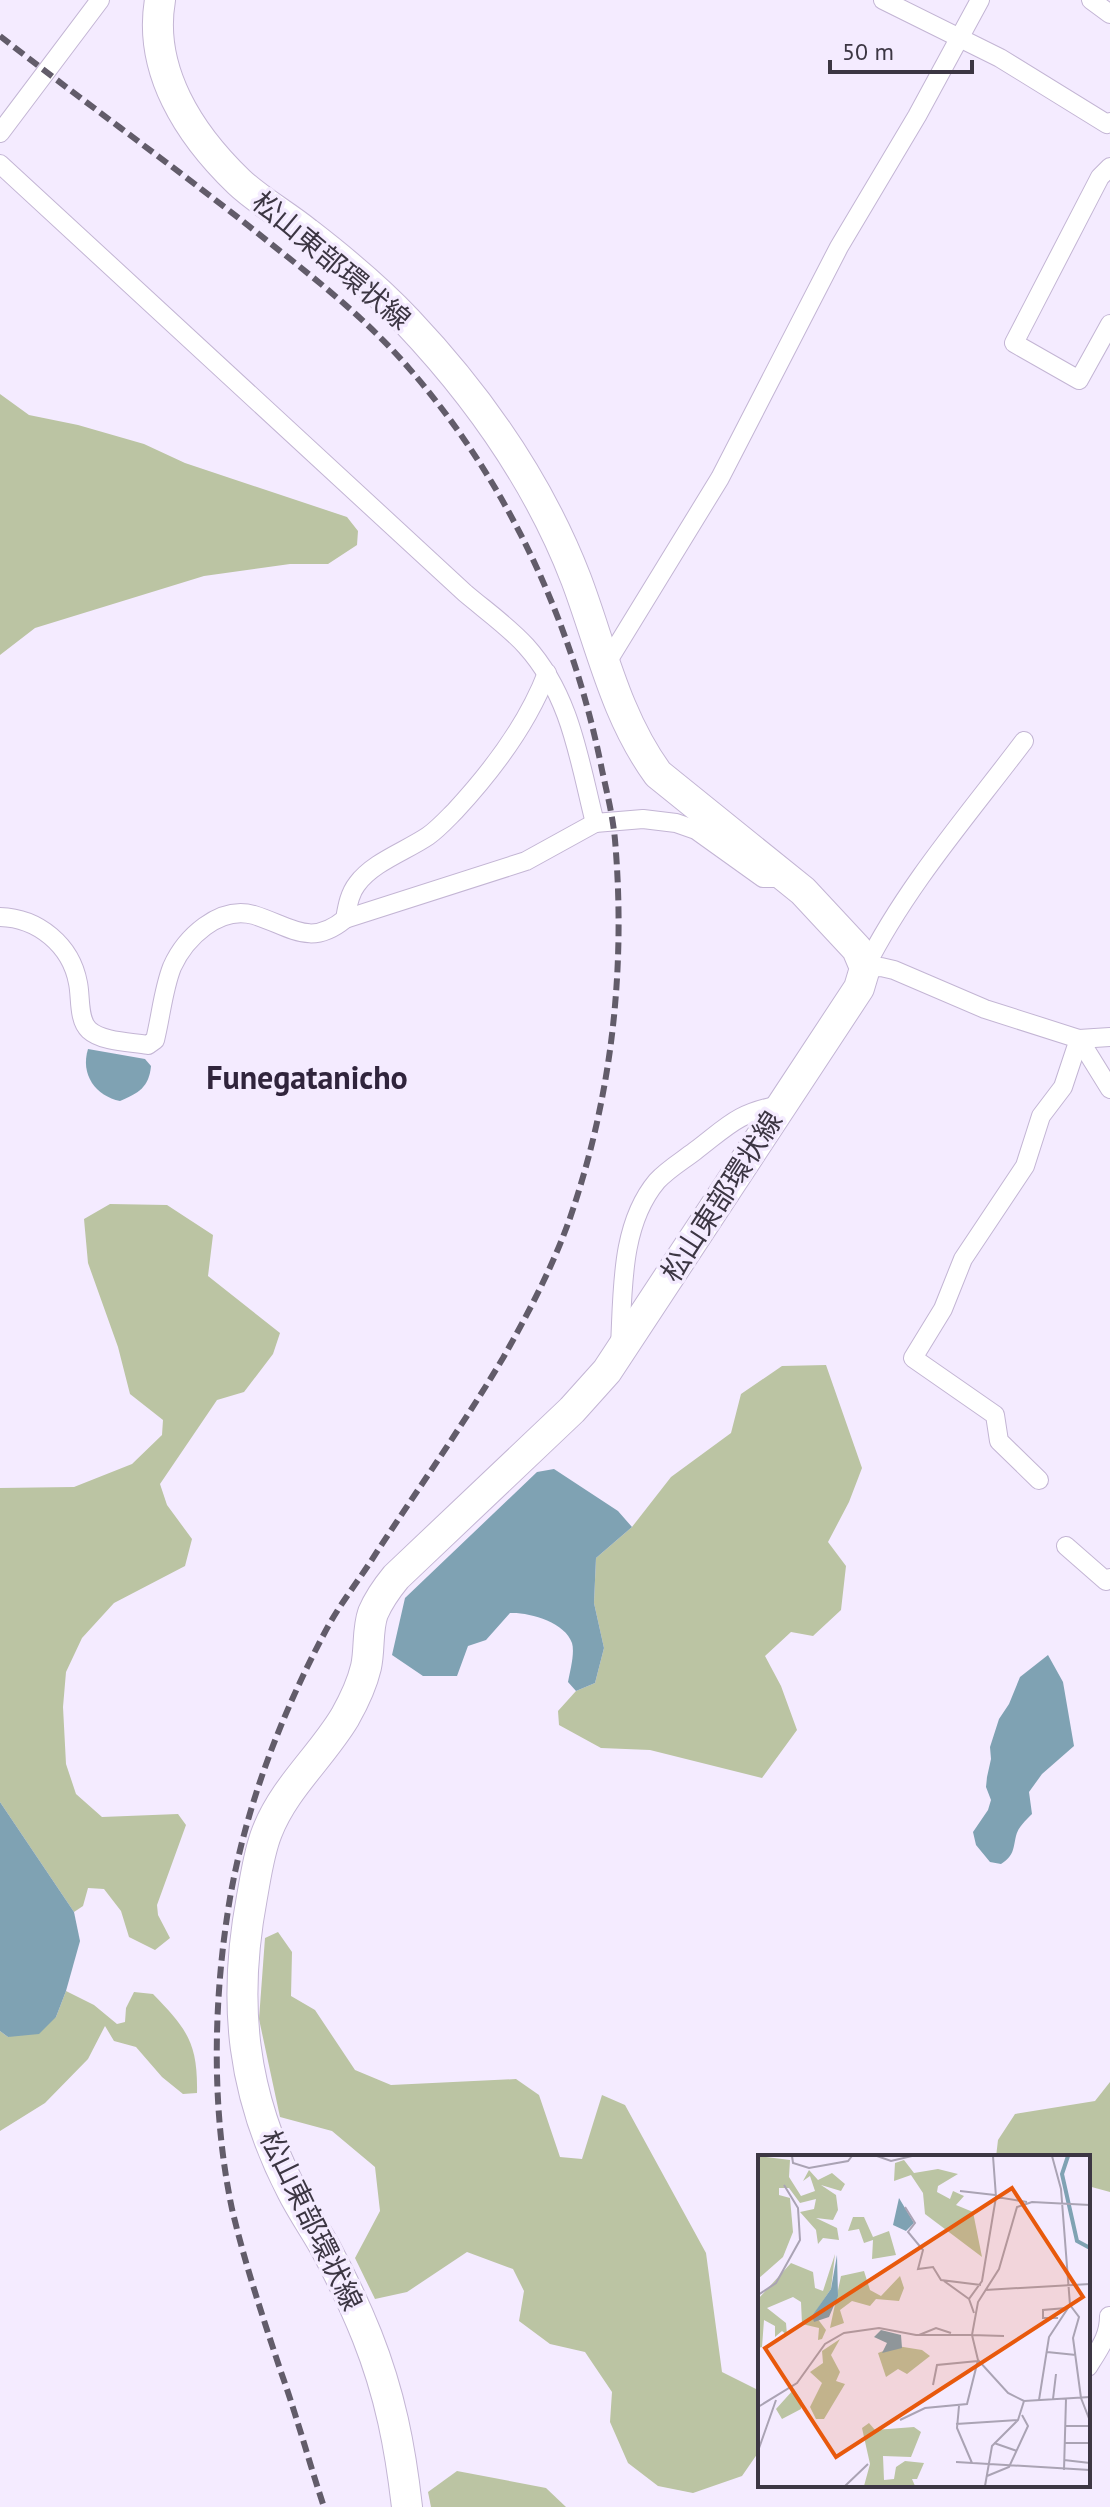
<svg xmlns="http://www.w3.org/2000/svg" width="1110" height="2507" font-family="'PT Sans','Noto Sans JP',sans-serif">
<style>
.forest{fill:#bbc4a3}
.water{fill:#7fa2b3}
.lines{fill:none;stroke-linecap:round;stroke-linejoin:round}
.street-casing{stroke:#c3b5d4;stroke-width:20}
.primary-casing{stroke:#c3b5d4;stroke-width:32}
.street{stroke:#fff;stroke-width:18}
.primary{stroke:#fff;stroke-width:30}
.rail{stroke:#625c6a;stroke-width:6;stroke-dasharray:12 6;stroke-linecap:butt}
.labels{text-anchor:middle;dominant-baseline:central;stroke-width:7;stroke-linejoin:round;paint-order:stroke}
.street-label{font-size:28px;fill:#3c3643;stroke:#f4ebff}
.quarter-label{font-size:32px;font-weight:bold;fill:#30243c;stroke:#f4ebff}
.inset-river{fill:none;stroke:#7fa2b3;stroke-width:4}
.inset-road{fill:none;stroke:#aaa3b4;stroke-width:2}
.view{fill:#e8590c;fill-opacity:0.15;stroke:#e8590c;stroke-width:4}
.inset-edge{fill:none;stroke:#3c3643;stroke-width:4}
</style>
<rect width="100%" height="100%" fill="#f4ebff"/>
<g class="forest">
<path d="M0,394L29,415L78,425L144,444L185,463L347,517L358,531L357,545L328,564H290L204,576L35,628L0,655Z"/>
<path d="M110,1204L167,1205L213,1235L208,1276L280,1333L273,1354L244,1392L217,1400L160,1484L167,1505L192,1539L185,1566L114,1603L82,1638L66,1672L63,1707L66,1764L76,1794L102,1817L178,1814L186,1825L157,1905L158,1915L170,1938L155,1950L129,1937L121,1911L104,1889L88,1888L83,1906L74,1912L0,1802V1488L74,1487L132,1464L162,1435L163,1420L130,1394L118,1347L88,1263L84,1219Z"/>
<path d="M826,1365L862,1468L849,1502L828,1542L846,1566L841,1610L813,1636L791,1632L765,1656L781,1686L797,1730L762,1778L650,1750L601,1748L559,1725L558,1711L576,1691L595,1683L604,1648L594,1603L596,1558L632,1527L671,1477L731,1433L741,1394L782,1366Z"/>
<path d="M278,1932L292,1952L291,1996L315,2010L355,2070L391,2085L516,2079L539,2095L560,2157L582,2159L602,2095L625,2105L706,2253L722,2372L760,2391V2450L742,2476L693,2493L658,2486L628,2463L610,2422L612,2392L585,2352L550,2344L519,2321L524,2291L513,2269L467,2252L407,2292L375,2299L355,2258L380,2211L375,2167L332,2131L280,2117L259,2019L265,1938Z"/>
<path d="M66,1991L94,2005L117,2024L125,2022L126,2008L134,1992L153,1994C187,2029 198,2043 197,2093L183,2094L162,2077L136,2047L114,2041L105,2026L88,2059L45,2103L0,2131V2031L8,2037L56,2017Z"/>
<path d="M1110,2082V2192L1088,2186V2157H996L998,2140L1015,2114L1095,2101Z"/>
<path d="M457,2471L546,2488L566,2507H431L428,2492Z"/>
</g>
<g class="water">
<path d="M88,1049L145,1059L151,1066C149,1087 139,1093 120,1101C96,1096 80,1075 88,1049Z"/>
<path d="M554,1469L618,1511L632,1527L596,1558L594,1603L604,1648L595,1683L576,1691L568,1682C570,1671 575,1653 572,1643C565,1622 529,1612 510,1613L486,1640L468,1646L457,1676H423L392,1655L405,1598L537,1472Z"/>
<path d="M1048,1655L1063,1682L1074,1746L1042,1774L1029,1792L1032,1814C1026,1820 1018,1827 1016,1836C1013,1849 1014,1856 1001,1864L990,1862L976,1845L973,1832L988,1810L991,1800L986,1787L987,1777L991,1759L990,1747L999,1719L1009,1704L1020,1677Z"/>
<path d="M0,1802L74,1912L80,1941L66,1991L56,2017L39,2034L8,2037L0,2031Z"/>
</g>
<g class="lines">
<g class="street-casing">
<g id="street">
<path d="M883,0L1000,58L1107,124L1110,122"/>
<path d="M1091,0L1110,14"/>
<path d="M0,133L100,0"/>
<path d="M0,164L465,593C485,610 509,627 526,646C571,696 579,760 595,823L643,819L676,823L696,830L763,878H786"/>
<path d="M1110,167L1100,177L1014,343L1079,380L1110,324"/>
<path d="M606,664L720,478L839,247L917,116L980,0"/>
<path d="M1024,741C969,814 906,886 865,968L881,967L894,970L985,1009L1079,1039L1110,1037"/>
<path d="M0,917C38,918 71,945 78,983C81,997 78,1020 89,1030C102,1042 131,1042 148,1045L155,1040C161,1016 163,990 172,967C185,938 219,905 254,915C290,926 310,948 345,919C347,908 349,894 357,884C373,862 406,851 428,836C438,829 447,819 455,811C492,771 528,723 547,673"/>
<path d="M345,919L526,861L595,823"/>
<path d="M1079,1039L1110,1089"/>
<path d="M620,1346C623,1291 620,1225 657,1181C668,1169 682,1161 695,1151C728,1126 737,1113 780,1105"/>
<path d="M1039,1480L999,1441L995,1415L913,1358L943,1309L963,1259L1025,1166L1041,1116L1063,1087L1079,1039"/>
<path d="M1066,1546L1106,1581L1110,1578"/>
<path d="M1088,2367C1099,2349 1109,2337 1109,2316"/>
</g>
</g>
<g class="primary-casing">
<path id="primary" d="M160,0C148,70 189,134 239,182C259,201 285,215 307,233C342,260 377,289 407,321C477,395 539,483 576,579C601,645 615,715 658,774L803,891L857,949L865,968L859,988L607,1371L572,1410L396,1577C387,1588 379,1599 373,1613C367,1630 370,1649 366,1667C362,1684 354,1701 345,1717C321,1757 284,1788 267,1832C259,1852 256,1875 252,1897C232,2003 242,2094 292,2191C302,2211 315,2229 326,2249C341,2277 355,2306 367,2336C390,2394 400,2446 407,2507"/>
</g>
<use href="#street" class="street"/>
<use href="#primary" class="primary"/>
<path class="rail" d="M0,36C89,106 182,172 270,243C318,281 367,320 407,366C507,480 573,623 602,770C607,793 613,817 615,840C626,968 612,1096 570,1218C553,1266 528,1314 503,1358C462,1427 415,1493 371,1561C356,1584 338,1607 325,1632C281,1715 246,1806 230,1898C213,1999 211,2109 232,2209C245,2264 263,2318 281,2372C297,2417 309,2462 324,2507"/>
</g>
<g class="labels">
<g class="street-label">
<text transform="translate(332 260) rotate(40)">松山東部環状線</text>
<text transform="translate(721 1196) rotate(-57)">松山東部環状線</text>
<text transform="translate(312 2220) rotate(64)">松山東部環状線</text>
</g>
<g class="quarter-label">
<text x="307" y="1077">Funegatanicho</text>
</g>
</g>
<g transform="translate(758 2155)">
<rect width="332" height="332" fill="#f4ebff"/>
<path d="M0,1L32,5L31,22L43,41L57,36L52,21L45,26L51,15L60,25L74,18L87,29L83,36L63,30L78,40L80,55L75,65L58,63L79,73L81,85L65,83L60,89L58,75L42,57L56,54L58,44L42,48L31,33H21V40L32,43L35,77L25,102L1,123ZM146,5L156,18L180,14L200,19L180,31L179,37L192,44L195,36L206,41L198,50L215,57L224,102L167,59L165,38L153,20L136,26L137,8ZM95,62H106L115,82L131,76L138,100L114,104L115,85L106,88L101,74L90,76ZM77,99L73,134L56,159L68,175L64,184L60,185L61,173L44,169L43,147L35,142L9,153L28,168L29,180L24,176L17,182V171L6,165L4,192L0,193L1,143L33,108L55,117L57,133L65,136ZM106,116L112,135L123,141L142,121L146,133L141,146L118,144L112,151L94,146L82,155L86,168L72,173L83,121ZM82,184L73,200L82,217L78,226L87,229L66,264H58L52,252L64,228L52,217L65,208L64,196ZM139,191L164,195L172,201L149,219L140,214L128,222L120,198ZM36,234L44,246L43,254L24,264L18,254ZM111,268L117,275L156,272L163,277L153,302L125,301L126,325L136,324L138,312L147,306L166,308L159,324H154L157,331H106L112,309L104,273Z" fill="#bbc4a3"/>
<path d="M141,43L156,68L148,76L135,70ZM79,100L80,141L71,162L56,167L54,161L73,134ZM123,175L143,180L144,193L124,198L129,188L116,182Z" fill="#7fa2b3"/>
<path class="inset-river" d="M310,1L304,19L319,86L332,93"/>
<path class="inset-road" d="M34,1L35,8L51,13L90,6L94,1M119,1L133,6L154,1M235,1L238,42L269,47M294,1L303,34L312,150L321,162L315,183L323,243L332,266M202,36L237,40M147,52L157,68L150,77L165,95L160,114L175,112L183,125L223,130M186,126L211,144M227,135L332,129M0,140L18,128L42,85L40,53L26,30M216,158L211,144L224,126L238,42M300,163H285V155L308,153M161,180L178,173L193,178M246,181L214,180L220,205L250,238L266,246L332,242M289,197L318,200M175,230L179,210L220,206M295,244L298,219M281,245L291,182L312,150M201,251L199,273L214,308M0,252L39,228L67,189L86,178L121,173L158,180H214L220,147L241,114L259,52L274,47L332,50M142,265L167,253L209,249L220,205M198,269L260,265M307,271H332M236,288L259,296M307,288H332M0,296L18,245M306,305L332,308M198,307L332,315M306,315L308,244M229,321L251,312L270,271L264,260M87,331L110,309M227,331L234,291L260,265L266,246"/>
<path class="view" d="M254,33L325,142L78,302L7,193Z"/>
<rect width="332" height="332" class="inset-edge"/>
</g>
<path d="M830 60v12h142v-12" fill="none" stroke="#3c3643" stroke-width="4"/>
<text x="842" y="60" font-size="24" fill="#3c3643" stroke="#f4ebff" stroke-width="6" paint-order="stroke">50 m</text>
</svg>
